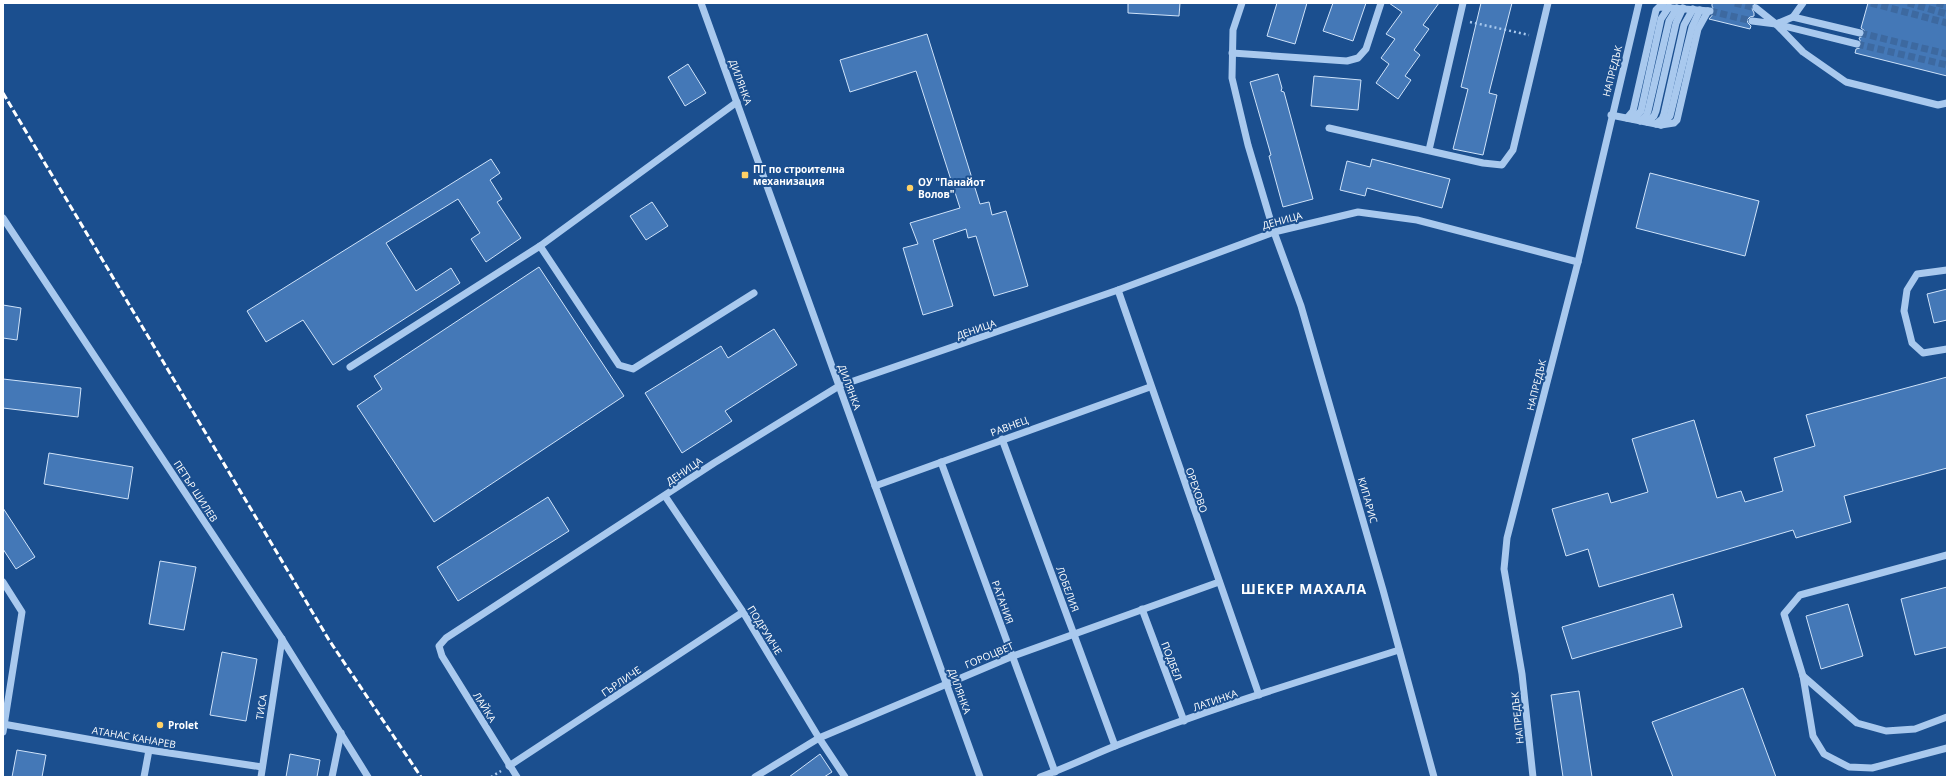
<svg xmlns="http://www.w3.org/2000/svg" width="1950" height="780" font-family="'Open Sans',sans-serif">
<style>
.building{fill:#4478b7;stroke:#cfe3fa}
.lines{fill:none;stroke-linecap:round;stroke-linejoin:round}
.minor-tunnel{stroke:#3d69a0;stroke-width:7;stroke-dasharray:7 3.5;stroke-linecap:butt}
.path{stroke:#a9c9ee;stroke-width:2.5;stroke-dasharray:2 3;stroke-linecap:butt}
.minor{stroke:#a9c9ee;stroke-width:7}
.rail{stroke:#fff;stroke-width:3;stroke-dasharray:7 3;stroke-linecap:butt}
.poi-dot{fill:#ffd166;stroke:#1b4f8f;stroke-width:1.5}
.labels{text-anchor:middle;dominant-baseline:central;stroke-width:4;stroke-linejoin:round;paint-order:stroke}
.street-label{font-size:10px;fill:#fff;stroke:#1b4f8f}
.poi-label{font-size:10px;font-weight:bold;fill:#fff;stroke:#1b4f8f;text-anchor:start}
.district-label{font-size:14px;font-weight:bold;letter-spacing:1px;fill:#fff;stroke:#1b4f8f}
</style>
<rect width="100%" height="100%" fill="#1b4f8f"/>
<g class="building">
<path d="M1128,3H1180L1179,16L1128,13Z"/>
<path d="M1277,3H1307L1295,44L1267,36Z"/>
<path d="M1333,3H1366L1353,41L1323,31Z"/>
<path d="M1389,3H1439L1423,25L1429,29L1414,50L1420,55L1405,76L1411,80L1398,99L1376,83L1389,64L1381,58L1395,39L1386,34L1402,12Z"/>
<path d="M1481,3H1512L1489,93L1497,95L1483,155L1453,149L1468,89L1461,87Z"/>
<path d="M1712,3H1757L1751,7L1754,13V16L1750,17L1747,20L1748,23L1751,26L1750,29L1709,19L1715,12L1712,6Z"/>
<path d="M1868,3H1947V76L1855,53L1856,49L1860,48L1862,45L1859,38L1865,35V31L1861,28Z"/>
<path d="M927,34L980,204L989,202L992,215L1006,211L1028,286L994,296L976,236L968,238L966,229L933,240L953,306L923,315L903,248L918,244L910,223L960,208L916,71L850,92L840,60Z"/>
<path d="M688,64L706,93L685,106L668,77Z"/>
<path d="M1278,74L1282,88L1281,91L1284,92L1313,199L1283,207L1269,156L1271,155L1250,82Z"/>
<path d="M1314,76L1361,80L1358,110L1311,106Z"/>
<path d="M491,159L500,173L490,180L502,199L497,202L521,238L486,262L471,239L480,233L458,199L386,243L416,291L451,268L460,283L333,365L303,320L266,342L247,311Z"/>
<path d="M1372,159L1450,179L1442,208L1367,188L1365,196L1340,190L1347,161L1370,167Z"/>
<path d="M1650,173L1759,201L1745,256L1636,228Z"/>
<path d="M652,202L668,226L646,240L630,216Z"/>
<path d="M539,267L624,396L434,522L357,406L382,389L374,376Z"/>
<path d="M1947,289V320L1934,323L1927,294Z"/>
<path d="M3,305L21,308L17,340L3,338Z"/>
<path d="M774,329L797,365L725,411L732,421L682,453L645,393L721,346L728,358Z"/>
<path d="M1947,377V468L1844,496L1851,522L1796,538L1793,530L1599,587L1588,549L1566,556L1552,509L1608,493L1611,503L1648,492L1632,439L1694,420L1717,498L1741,491L1745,502L1783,491L1774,458L1815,446L1806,415Z"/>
<path d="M3,379L81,388L78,417L3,408Z"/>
<path d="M49,453L133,467L128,499L44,484Z"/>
<path d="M548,497L569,531L458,601L437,567Z"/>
<path d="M3,508L35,557L16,569L3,549Z"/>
<path d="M160,561L196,567L184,630L149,624Z"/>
<path d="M1947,587V647L1915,655L1901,599Z"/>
<path d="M1673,594L1682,627L1572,659L1562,627Z"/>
<path d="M1848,604L1863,656L1821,669L1806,616Z"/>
<path d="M222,652L257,659L246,721L210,715Z"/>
<path d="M1743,688L1776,777H1673L1652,722Z"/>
<path d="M1579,691L1592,777H1563L1551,695Z"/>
<path d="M17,750L46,755L42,777H12Z"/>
<path d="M290,754L320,760L317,777H286Z"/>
<path d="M820,754L832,772L824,777H789Z"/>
</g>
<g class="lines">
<g class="minor-tunnel">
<path d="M1735,3L1756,8"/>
<path d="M1871,3L1947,23"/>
<path d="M1908,3L1947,14"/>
<path d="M1937,3L1947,6"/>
<path d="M1710,11L1752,21"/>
<path d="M1860,33L1947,54"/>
<path d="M1857,44L1947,65"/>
</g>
<g class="path">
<path d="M1470,22L1529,35"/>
<path d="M491,777L501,771"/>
</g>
<g class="minor">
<path d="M701,3L980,777"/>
<path d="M1242,3L1233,30L1232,78L1248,145L1274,232L1301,306L1383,590L1434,777"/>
<path d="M1756,8L1776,24L1803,52L1846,82L1938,105L1947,103"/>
<path d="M1793,17L1803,3"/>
<path d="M1752,21L1776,24L1857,44"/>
<path d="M1776,24L1793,17L1860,33"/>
<path d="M1232,53L1347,61L1358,58L1366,49L1381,3"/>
<path d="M1611,115L1661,125L1674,123L1677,120L1698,29L1708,11"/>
<path d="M1627,118L1633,111L1656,10L1659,7L1710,11"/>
<path d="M1633,119L1641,111L1661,19L1669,7"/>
<path d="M1640,121L1646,116L1648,111L1669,21L1677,8"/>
<path d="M1647,122L1654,116L1656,111L1676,23L1683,8"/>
<path d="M1656,124L1662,119L1664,114L1684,25L1693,9"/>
<path d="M1661,125L1670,116L1692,27L1700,10"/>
<path d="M1329,128L1483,163L1502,165L1513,150L1548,3"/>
<path d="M1429,150L1463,3"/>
<path d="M3,218L282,639L368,777"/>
<path d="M540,246L619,365L633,369L754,293"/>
<path d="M1947,270L1917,274L1907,290L1904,311L1912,343L1923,353L1947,349"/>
<path d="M1118,290L1259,695"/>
<path d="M350,367L540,246L737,102"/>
<path d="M1002,439L1115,746"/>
<path d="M941,462L1055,772"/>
<path d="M875,486L1150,387"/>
<path d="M665,496L743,612L819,738L845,777"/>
<path d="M1947,555L1800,595L1784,614L1803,676L1813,736L1824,754L1849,767L1872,768L1947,748"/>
<path d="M3,582L22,612L3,732"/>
<path d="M1142,609L1184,721"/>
<path d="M1803,676L1857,723L1886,731L1915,729L1947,717"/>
<path d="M3,724L149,750L262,767"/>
<path d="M509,766L743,612"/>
<path d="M144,777L149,750"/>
<path d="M261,777L282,639"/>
<path d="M332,777L341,733"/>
<path d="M517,777L442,656L439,646L446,638L714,463L839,386L1118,290L1274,232L1358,212L1417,220L1578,262"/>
<path d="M755,777L819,738L1013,656L1219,582"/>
<path d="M1040,777C1066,768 1090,756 1115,746C1208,709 1304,680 1399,650"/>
<path d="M1533,777L1522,674L1504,569L1507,538L1578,262L1639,3"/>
</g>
<path class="rail" d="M3,93L329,640L421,777"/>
</g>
<g class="poi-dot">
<rect x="741" y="171" width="8" height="8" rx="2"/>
<circle cx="910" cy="188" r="4"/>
<circle cx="160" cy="725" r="4"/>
</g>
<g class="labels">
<g class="street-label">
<text transform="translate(1612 71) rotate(-76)">НАПРЕДЪК</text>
<text transform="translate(741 82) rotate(70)">ДИЛЯНКА</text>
<text transform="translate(1282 220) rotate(-15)">ДЕНИЦА</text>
<text transform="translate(976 329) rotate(-19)">ДЕНИЦА</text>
<text transform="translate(1536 385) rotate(-76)">НАПРЕДЪК</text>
<text transform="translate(850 387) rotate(70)">ДИЛЯНКА</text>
<text transform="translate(1009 426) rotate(-20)">РАВНЕЦ</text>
<text transform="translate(684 471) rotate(-34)">ДЕНИЦА</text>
<text transform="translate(1197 490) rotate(71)">ОРЕХОВО</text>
<text transform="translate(196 491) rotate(57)">ПЕТЪР ШИЛЕВ</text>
<text transform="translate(1368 500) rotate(74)">КИПАРИС</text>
<text transform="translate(1068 589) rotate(70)">ЛОБЕЛИЯ</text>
<text transform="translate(1003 602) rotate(70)">РАТАНИЯ</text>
<text transform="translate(765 630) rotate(58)">ПОДРУМЧЕ</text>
<text transform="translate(989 655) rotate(-23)">ГОРОЦВЕТ</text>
<text transform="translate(1172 661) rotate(69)">ПОДБЕЛ</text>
<text transform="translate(621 681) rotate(-34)">ГЪРЛИЧЕ</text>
<text transform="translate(960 691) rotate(70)">ДИЛЯНКА</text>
<text transform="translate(1215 700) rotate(-19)">ЛАТИНКА</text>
<text transform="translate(261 707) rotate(-81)">ТИСА</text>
<text transform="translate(485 707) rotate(58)">ЛАЙКА</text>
<text transform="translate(1517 718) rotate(-96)">НАПРЕДЪК</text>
<text transform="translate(134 737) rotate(10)">АТАНАС КАНАРЕВ</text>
</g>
<g class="poi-label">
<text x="753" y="169">ПГ по строителна<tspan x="753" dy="12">механизация</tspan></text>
<text x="918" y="182">ОУ "Панайот<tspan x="918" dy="12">Волов"</tspan></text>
<text x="168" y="725">Prolet</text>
</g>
<g class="district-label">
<text x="1304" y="588">ШЕКЕР МАХАЛА</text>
</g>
</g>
<rect width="1950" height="780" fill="none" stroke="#ffffff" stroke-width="8"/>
</svg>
